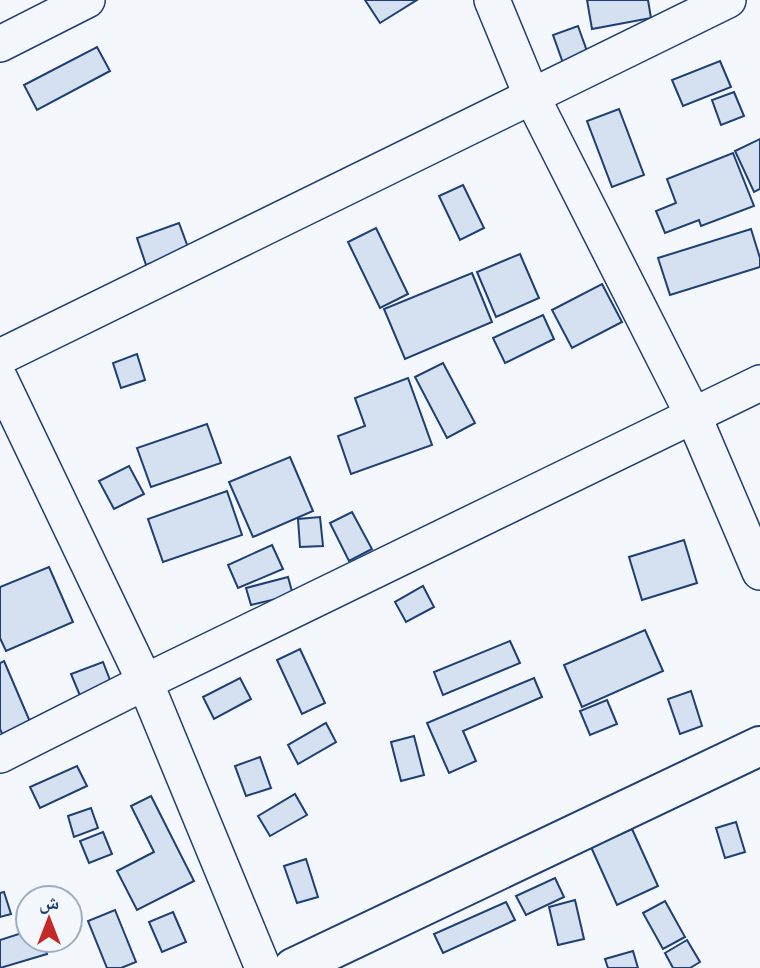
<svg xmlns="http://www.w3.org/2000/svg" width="760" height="968" font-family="Jost,'Noto Naskh Arabic',sans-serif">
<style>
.building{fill:#d5e0f0;stroke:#1d3f73;stroke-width:2}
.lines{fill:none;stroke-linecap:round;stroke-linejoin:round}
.minor-casing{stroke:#1d3f73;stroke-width:38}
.tertiary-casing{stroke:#1d3f73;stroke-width:42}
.minor{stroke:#f4f7fb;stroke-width:35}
.tertiary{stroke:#f4f7fb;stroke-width:38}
</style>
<rect width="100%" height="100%" fill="#f4f7fb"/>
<g class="building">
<path d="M365,0H417L380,23Z"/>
<path d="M587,0H648L651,18L592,29Z"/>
<path d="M578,26L588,54L563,63L553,35Z"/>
<path d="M97,47L110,71L37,110L24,85Z"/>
<path d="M720,61L731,87L683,106L672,80Z"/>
<path d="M734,92L744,116L721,125L712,100Z"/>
<path d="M619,109L644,175L612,187L587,121Z"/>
<path d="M760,139V189L754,192L735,151Z"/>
<path d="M733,153L754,206L701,226L699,220L665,233L656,211L676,203L667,179Z"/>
<path d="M463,185L484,228L460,240L439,196Z"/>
<path d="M179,223L189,250L146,265L137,238Z"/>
<path d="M376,228L408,294L380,308L348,242Z"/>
<path d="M751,229L760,258V267L670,295L658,258Z"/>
<path d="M520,254L539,298L496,317L477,272Z"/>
<path d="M472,273L492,322L405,359L384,309Z"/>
<path d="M602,284L622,322L572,348L552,310Z"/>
<path d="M543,315L554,339L505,363L493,338Z"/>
<path d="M137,354L145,380L121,388L113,363Z"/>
<path d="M443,363L475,423L447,438L415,377Z"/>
<path d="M408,378L432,445L351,474L338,436L365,426L355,398Z"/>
<path d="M207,424L221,463L151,487L137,448Z"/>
<path d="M290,457L313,511L253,537L229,482Z"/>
<path d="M129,466L144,494L114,509L99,481Z"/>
<path d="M227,491L242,535L163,562L148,519Z"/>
<path d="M352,512L372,549L349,561L330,523Z"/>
<path d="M320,517L323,546L300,547L298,519Z"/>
<path d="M684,540L697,583L642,600L629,557Z"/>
<path d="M272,545L283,569L238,588L228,565Z"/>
<path d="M49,567L73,622L6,651L0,638V587Z"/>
<path d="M288,577L293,595L251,605L246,588Z"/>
<path d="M423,586L434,607L406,622L395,602Z"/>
<path d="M645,630L663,671L582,707L564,665Z"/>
<path d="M510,641L520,663L443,695L434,672Z"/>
<path d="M300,649L325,703L302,714L277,660Z"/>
<path d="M4,661L31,724L3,736L0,729V663Z"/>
<path d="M103,662L117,698L86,710L71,674Z"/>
<path d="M240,678L251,699L214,719L203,697Z"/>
<path d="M534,678L542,697L463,731L476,761L449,773L427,723Z"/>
<path d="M691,691L702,726L680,734L668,699Z"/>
<path d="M607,700L617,724L590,735L580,711Z"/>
<path d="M326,723L336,742L298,764L288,745Z"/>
<path d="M414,736L424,775L401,781L391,742Z"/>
<path d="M260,757L271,788L246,796L235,766Z"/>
<path d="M77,766L87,786L40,808L30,787Z"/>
<path d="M295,794L307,815L270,836L258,816Z"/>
<path d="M151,796L194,881L137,910L117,871L154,852L131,806Z"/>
<path d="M91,808L98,828L74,837L68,816Z"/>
<path d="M736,822L745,852L725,858L716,828Z"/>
<path d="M632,829L658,886L617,905L591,847Z"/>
<path d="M103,832L112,854L89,863L80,841Z"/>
<path d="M306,859L318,897L297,903L284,866Z"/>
<path d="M555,878L564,897L526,915L516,896Z"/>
<path d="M4,892L11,914L0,917V893Z"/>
<path d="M575,900L584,939L558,945L549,907Z"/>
<path d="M665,901L685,937L663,949L643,913Z"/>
<path d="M506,902L515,920L443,953L434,934Z"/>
<path d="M115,910L136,962L121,968H107L88,921Z"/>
<path d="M173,912L186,942L162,952L149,922Z"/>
<path d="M28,931V940H43L47,954L0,968V940Z"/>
<path d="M687,940L700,962L690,968H673L665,953Z"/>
<path d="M633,951L638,968H608L605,959Z"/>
</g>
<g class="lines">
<g class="minor-casing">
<g id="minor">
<path d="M492,0L532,97L693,415L760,572"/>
<path d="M0,44L87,0"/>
<path d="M0,357L728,0"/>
<path d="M0,379L145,682L263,968"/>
<path d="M0,755L145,682L760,383"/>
</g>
</g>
<g class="tertiary-casing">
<path id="tertiary" d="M293,968L760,746"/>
</g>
<use href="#minor" class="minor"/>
<use href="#tertiary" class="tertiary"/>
</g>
<g transform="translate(49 919)"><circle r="33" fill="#f4f7fb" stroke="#9eadc5" stroke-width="2"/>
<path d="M0-5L12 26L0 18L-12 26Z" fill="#c62828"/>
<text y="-10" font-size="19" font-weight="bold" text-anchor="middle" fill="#1d3f73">ش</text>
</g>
</svg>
